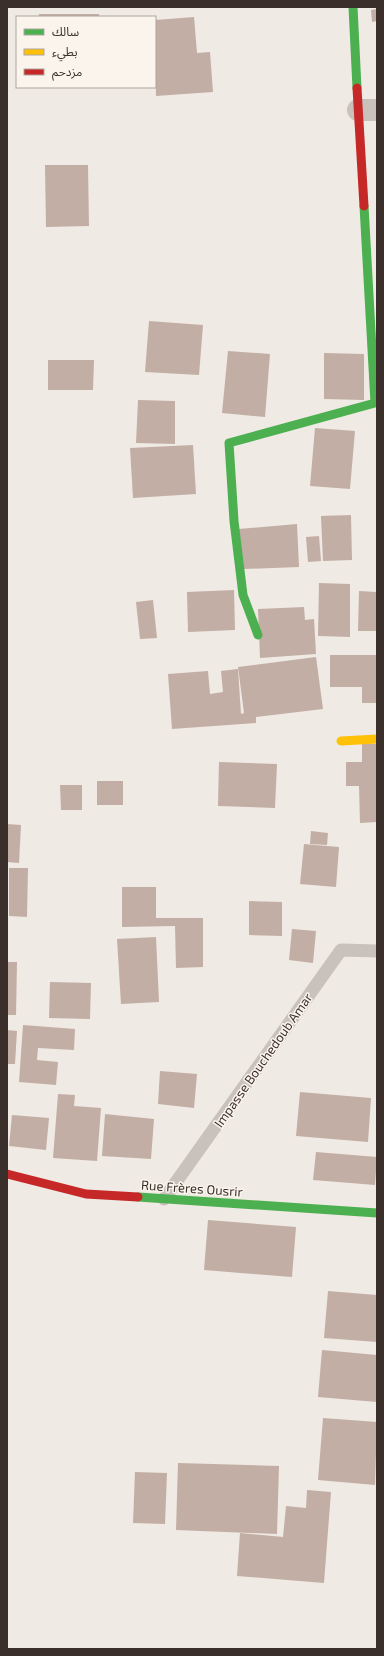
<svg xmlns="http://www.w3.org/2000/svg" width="384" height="1656" font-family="'Exo 2','Noto Sans Arabic',sans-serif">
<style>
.building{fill:#c3aea5}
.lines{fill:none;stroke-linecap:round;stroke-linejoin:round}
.lane{stroke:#c9c2bc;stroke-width:13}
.street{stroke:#c9c2bc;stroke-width:22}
.fast{stroke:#4caf50;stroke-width:9}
.slow{stroke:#ffc107;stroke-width:9}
.jam{stroke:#c62828;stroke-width:9}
.labels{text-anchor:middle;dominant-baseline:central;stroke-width:3;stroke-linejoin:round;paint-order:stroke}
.street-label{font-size:13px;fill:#3a2f2a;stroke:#fbf4ec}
</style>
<rect width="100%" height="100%" fill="#efeae4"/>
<g class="building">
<path d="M377,9V21L372,22L371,10Z"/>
<rect x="39" y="14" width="60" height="3"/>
<path d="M194,17L197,53L210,52L213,92L156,96L155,20Z"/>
<path d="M45,165H88L89,226L46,227Z"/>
<path d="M149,321L203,325L199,375L145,372Z"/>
<path d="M228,351L270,354L265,417L222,413Z"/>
<path d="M324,353L364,354V400L324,399Z"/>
<path d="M48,360H94L93,390H48Z"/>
<path d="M138,400L175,401V444L136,443Z"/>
<path d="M315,428L355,431L350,489L310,486Z"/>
<path d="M193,445L196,494L133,498L130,448Z"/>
<path d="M351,515L352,560L323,561L321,516Z"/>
<path d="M297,524L299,567L244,569L239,529Z"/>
<path d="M319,536L321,561L308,562L306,537Z"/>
<path d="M319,583L350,584V637L318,636Z"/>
<path d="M234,590L235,630L188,632L187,592Z"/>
<path d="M359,591L377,592V631H358Z"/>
<path d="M153,600L157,638L140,639L136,602Z"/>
<path d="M304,607L305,620L314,619L316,654L260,658L258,609Z"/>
<path d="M330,655H377V703H362V687H330Z"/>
<path d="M316,657L323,709L256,717V723L172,729L168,674L208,671L210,694L223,692L221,671L238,669L241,714L244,713L238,667Z"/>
<path d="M362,744H377V822L360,823L359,786H346V762H362Z"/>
<path d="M219,762L277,764L275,808L218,806Z"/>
<rect x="97" y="781" width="26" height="24"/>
<path d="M60,785H82V810H61Z"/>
<path d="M7,824L21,825L19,863L7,862Z"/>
<path d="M311,831L328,833L327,845L310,844Z"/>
<path d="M304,844L339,847L336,887L300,884Z"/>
<path d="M9,868H28L27,917L9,916Z"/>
<path d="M122,887H156V918H203V967L176,968L175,926L122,927Z"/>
<path d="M249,901L282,902V936L249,935Z"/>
<path d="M292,929L316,931L313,963L289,960Z"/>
<path d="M156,937L159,1002L121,1004L117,939Z"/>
<path d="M7,962H17L16,1015H7Z"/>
<path d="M50,982L91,983L90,1019L49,1018Z"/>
<path d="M23,1025L75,1029L74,1050L38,1048L37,1060L58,1062L56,1085L19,1082Z"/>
<path d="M7,1030L17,1031L15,1064H7Z"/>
<path d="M160,1071L197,1074L194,1108L158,1104Z"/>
<path d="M300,1092L371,1098L368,1142L296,1136Z"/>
<path d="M58,1094L75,1095L74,1106L101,1108L97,1161L53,1158Z"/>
<path d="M105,1114L154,1119L151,1159L102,1156Z"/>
<path d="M12,1115L49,1118L46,1150L9,1146Z"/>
<path d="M316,1152L377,1157L375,1185L313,1180Z"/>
<path d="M208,1220L296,1227L292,1277L204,1270Z"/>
<path d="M328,1291L377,1295V1342L324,1338Z"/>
<path d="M322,1350L377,1355V1402L318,1397Z"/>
<path d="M323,1418L377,1422L375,1485L318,1480Z"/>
<path d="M178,1463L279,1466L277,1534L176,1530Z"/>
<path d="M135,1472L167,1473L165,1524L133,1523Z"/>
<path d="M307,1490L331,1492L324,1583L237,1576L240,1533L283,1537L286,1506L306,1508Z"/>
</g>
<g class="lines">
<path class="lane" d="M164,1199L341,950L377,951"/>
<path class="street" d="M358,110H377"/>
<g class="fast">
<path d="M353,7L357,88"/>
<path d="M258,635L243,595L234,521L229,443L375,403L364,206"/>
<path d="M138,1197L377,1213"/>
</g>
<path class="slow" d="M341,741L377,739"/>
<g class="jam">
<path d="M357,88L364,206"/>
<path d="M7,1174L86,1194L138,1197"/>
</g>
</g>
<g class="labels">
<g class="street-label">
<text transform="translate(263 1060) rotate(-55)">Impasse Bouchedoub Amar</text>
<text transform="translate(192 1188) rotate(4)">Rue Frères Ousrir</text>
</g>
</g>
<rect width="384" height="1656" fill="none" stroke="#3a2f2a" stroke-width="16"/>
<rect x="16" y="16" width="140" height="72" fill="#fbf4ec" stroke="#aea59e"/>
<rect x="24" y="29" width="20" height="6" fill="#4caf50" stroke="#aea59e"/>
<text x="52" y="36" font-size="12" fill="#3a2f2a">سالك</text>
<rect x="24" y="49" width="20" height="6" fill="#ffc107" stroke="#aea59e"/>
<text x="52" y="56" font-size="12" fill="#3a2f2a">بطيء</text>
<rect x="24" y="69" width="20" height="6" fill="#c62828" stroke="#aea59e"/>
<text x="52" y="76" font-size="12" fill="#3a2f2a">مزدحم</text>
</svg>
